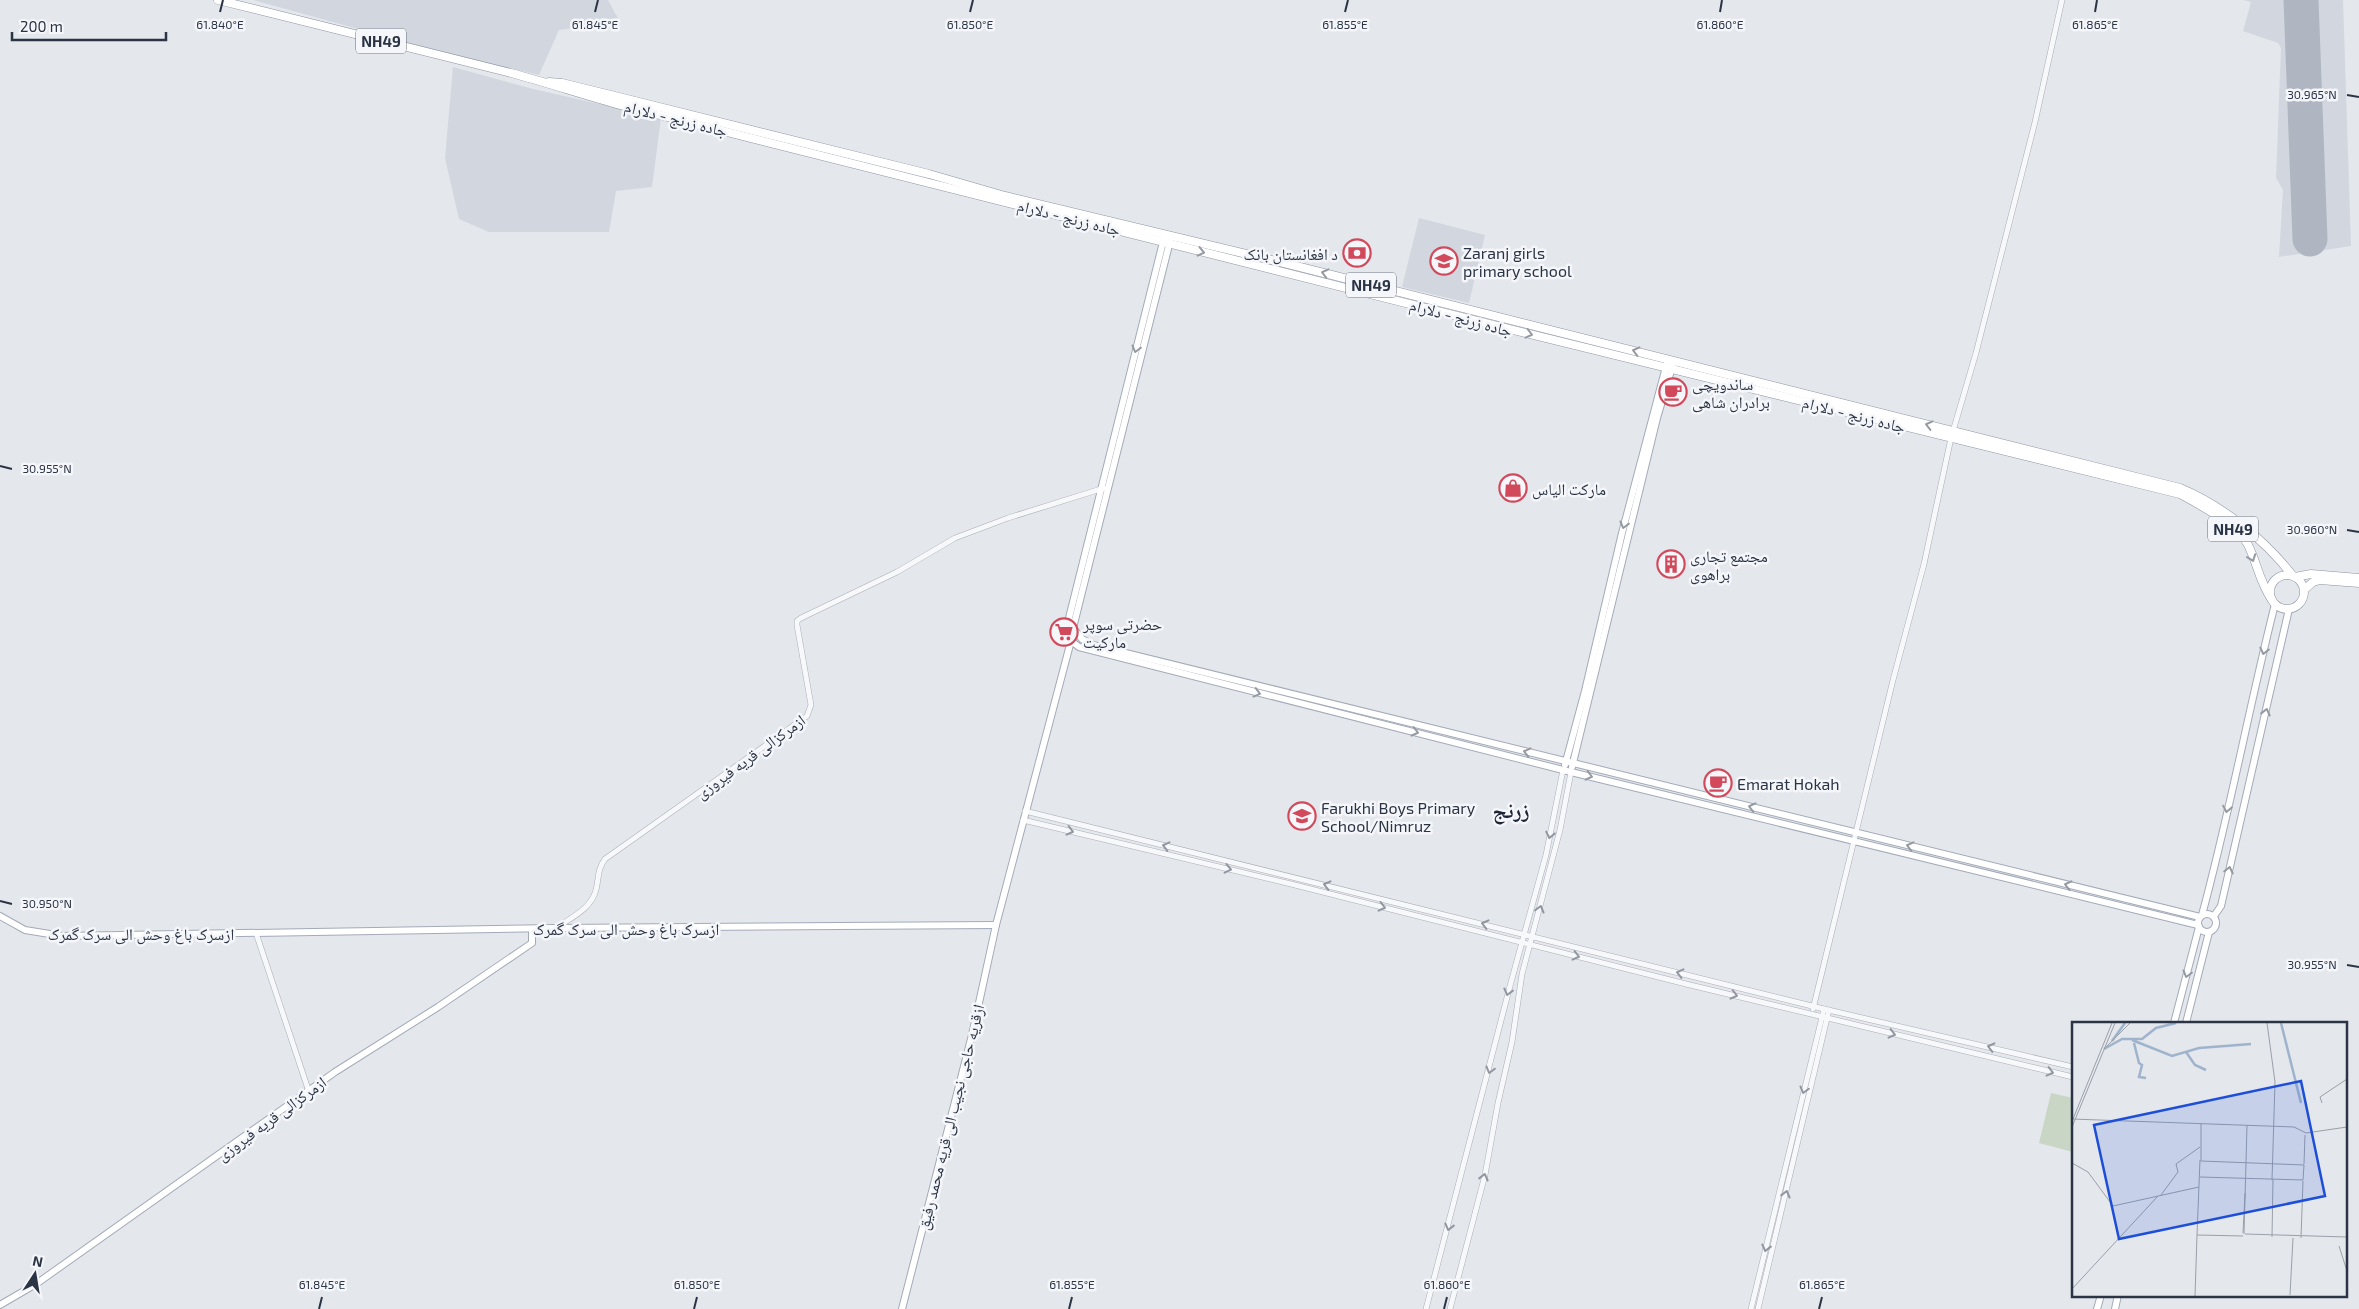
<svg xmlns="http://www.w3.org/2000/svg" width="2359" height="1309" font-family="'Exo 2','Noto Naskh Arabic',sans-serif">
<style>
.built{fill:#d2d6de}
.green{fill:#c9d6c5}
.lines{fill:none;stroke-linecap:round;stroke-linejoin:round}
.runway{stroke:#b0b6c1;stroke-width:35}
.minor-casing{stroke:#a9aeb7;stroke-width:6}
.major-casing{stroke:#a3abb8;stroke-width:8}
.highway-casing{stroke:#8b94a3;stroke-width:9}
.minor{stroke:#f7f8fa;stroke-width:5}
.major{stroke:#fff;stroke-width:6}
.highway{stroke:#fff;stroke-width:8}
.oneway{stroke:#959aa2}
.oneway2{stroke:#9196a0}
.ticks{fill:none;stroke:#2b3445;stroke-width:2}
.labels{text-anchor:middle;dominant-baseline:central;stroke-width:5;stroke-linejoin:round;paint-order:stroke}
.shield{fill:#f4f6f9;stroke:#676e7b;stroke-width:1}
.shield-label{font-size:15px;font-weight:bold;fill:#2b3445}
.street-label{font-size:16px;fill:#2b3445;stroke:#f4f6f9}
.poi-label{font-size:16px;fill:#2b3445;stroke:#f4f6f9;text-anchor:start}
.district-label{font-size:21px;font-weight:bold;fill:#1d2536;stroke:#f4f6f9}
.inset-river{fill:none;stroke:#9fb4cc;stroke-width:2.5}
.inset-road{fill:none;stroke:#9a9fa9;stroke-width:1}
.view{fill:#1d4ed8;fill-opacity:0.15;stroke:#1d4ed8;stroke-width:2.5}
.inset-edge{fill:none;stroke:#2b3445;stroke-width:2.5}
.ticks-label{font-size:12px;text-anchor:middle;fill:#2b3445;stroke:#f4f6f9;stroke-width:5;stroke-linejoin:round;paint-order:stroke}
</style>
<rect width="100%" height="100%" fill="#e4e7ec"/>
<g class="built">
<path d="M253,0H608L620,22L559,30L539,75L416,45Z"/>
<path d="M2243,0H2343L2351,246L2279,257L2283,190L2276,178L2281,48L2278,43L2243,31L2251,2Z"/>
<path d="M453,67L533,89L661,118L652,187L616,191L609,232H489L459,219L445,158Z"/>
<path d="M1419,218L1485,235L1469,303L1402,287Z"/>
</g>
<path class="green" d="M2051,1093L2073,1098V1152L2039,1143Z"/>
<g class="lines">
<path class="runway" d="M2301,0L2310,239"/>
<g class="minor-casing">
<g id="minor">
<path d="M1025,811L1824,1009L2073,1067"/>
<path d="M1023,820L1291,884L1686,984L2073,1077"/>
<path d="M556,928C572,917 591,909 596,890C599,878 597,870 605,859L807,716L811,705L797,625V621L801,618L897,572L955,538L1008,518L1104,488"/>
<path d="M256,933L309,1092"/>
<path d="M1813,1009L1893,680L1924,564L1951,438L1976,353L2035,122L2062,0"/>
<path d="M1426,1309L1510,986L1546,855L1563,770"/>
<path d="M1450,1309L1485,1175L1498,1103L1512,1042L1522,974L1560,830L1571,772"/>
<path d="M1751,1309L1824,1009"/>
<path d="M1758,1309L1829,1010"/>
</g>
</g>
<g class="major-casing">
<g id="major">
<path d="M1164,238L1068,622L1070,640L1079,647L1571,772L2198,925"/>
<path d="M1170,241L1073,628L1082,639L1093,645L2200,917"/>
<path d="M1565,765L1585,691L1622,533L1667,363"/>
<path d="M1572,767L1657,418L1673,364"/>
<circle cx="2207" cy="923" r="9"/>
<path d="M2202,915C2230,812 2249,707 2275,604"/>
<path d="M0,916L25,930L62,936L556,928L996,925"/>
<path d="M2214,916L2221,906L2289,609"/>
<path d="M2174,1023L2199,927"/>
<path d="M2186,1023L2209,932"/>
<path d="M0,1305L36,1284L335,1072L438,1007L532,943V929"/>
<path d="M902,1309L972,1035L996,925L1072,637"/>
<path d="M2097,1309L2101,1295"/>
<path d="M2115,1309L2118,1295"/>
</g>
</g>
<g class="highway-casing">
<g id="highway">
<path d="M218,0L511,73C549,83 586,96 624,106L1485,323L2180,494C2200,505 2236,524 2247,543C2257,561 2259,582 2272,600"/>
<path d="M549,82L562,83L623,98L929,174L1005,196L1284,263L2180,488C2223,506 2264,539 2293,576"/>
<circle cx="2287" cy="592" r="17"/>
<path d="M2295,577L2311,574L2359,578"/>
<path d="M2304,590L2313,582L2320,580L2359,583"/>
</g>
</g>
<use href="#minor" class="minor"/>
<use href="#major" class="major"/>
<use href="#highway" class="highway"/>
</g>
<defs><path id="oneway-chevron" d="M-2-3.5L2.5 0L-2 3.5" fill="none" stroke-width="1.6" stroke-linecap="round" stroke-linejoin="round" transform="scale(1.25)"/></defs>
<g class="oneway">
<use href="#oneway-chevron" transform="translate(1201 252) rotate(13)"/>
<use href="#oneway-chevron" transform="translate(1325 273) rotate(-166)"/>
<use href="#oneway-chevron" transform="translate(1529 334) rotate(14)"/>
<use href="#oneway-chevron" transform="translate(1136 349) rotate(105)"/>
<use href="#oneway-chevron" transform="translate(1636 351) rotate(-166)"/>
<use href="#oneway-chevron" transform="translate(1929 425) rotate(-166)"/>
<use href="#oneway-chevron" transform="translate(1624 525) rotate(105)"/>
<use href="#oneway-chevron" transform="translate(2252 558) rotate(70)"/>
<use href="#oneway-chevron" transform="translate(2264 651) rotate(103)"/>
<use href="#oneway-chevron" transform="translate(1257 693) rotate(15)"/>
<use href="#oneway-chevron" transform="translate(2266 712) rotate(-76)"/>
<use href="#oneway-chevron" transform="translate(1415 732) rotate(14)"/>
<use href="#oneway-chevron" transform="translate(1527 752) rotate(-166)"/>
<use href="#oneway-chevron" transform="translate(1589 776) rotate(14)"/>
<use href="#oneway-chevron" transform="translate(1752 807) rotate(-166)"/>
<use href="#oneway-chevron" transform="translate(2227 809) rotate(101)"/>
<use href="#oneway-chevron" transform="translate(1910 846) rotate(-166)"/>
<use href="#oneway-chevron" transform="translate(2229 870) rotate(-77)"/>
<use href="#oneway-chevron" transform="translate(2068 885) rotate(-166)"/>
<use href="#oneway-chevron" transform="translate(2187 974) rotate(105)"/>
</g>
<g class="oneway2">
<use href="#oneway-chevron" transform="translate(1070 831) rotate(14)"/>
<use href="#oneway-chevron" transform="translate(1550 835) rotate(102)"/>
<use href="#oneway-chevron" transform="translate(1166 846) rotate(-166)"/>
<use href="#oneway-chevron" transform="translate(1228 869) rotate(13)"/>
<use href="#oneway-chevron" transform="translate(1327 885) rotate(-166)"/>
<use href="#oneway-chevron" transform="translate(1382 907) rotate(14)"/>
<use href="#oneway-chevron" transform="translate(1540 909) rotate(-75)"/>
<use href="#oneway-chevron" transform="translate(1485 924) rotate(-166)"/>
<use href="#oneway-chevron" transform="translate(1576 956) rotate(14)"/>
<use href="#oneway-chevron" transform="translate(1680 973) rotate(-166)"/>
<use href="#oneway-chevron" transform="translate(1508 992) rotate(104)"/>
<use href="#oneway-chevron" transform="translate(1734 995) rotate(14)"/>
<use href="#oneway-chevron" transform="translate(1892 1034) rotate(14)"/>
<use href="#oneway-chevron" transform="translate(1991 1047) rotate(-166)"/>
<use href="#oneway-chevron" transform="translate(1490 1070) rotate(105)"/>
<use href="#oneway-chevron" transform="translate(2050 1072) rotate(14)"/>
<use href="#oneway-chevron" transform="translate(1804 1090) rotate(105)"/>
<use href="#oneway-chevron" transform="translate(1484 1177) rotate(-76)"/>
<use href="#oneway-chevron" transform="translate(1786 1194) rotate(-76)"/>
<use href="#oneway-chevron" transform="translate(1449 1227) rotate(104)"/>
<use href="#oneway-chevron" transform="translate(1766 1248) rotate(104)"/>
</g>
<path class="ticks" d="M220,12L223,0M595,12L598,0M970,12L973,0M1345,12L1348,0M1720,12L1722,0M2095,12L2097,0M2347,95L2359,97M0,466L12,469M2347,530L2359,532M0,901L12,904M2347,965L2359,967M319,1309L322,1297M694,1309L697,1297M1069,1309L1072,1297M1444,1309L1447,1297M1819,1309L1822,1297"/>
<defs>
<g id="bank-ring" transform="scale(1.4375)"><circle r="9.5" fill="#f4f6f9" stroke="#d1495b" stroke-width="1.5"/><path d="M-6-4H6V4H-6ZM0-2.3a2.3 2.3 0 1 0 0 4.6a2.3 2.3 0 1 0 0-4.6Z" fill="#d1495b"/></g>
<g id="school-ring" transform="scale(1.4375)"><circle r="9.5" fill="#f4f6f9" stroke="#d1495b" stroke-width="1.5"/><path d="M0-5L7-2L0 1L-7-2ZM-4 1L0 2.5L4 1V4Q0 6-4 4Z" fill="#d1495b"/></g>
<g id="cafe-ring" transform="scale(1.4375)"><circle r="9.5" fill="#f4f6f9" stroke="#d1495b" stroke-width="1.5"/><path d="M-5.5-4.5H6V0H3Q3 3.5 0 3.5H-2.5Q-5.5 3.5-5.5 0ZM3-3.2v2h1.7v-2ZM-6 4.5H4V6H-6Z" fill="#d1495b"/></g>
<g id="shop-ring" transform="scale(1.4375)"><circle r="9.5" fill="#f4f6f9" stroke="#d1495b" stroke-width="1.5"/><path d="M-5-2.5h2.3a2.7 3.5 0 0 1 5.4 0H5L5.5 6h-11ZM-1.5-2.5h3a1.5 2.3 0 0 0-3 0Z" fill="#d1495b"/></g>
<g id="building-ring" transform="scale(1.4375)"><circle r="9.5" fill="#f4f6f9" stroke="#d1495b" stroke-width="1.5"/><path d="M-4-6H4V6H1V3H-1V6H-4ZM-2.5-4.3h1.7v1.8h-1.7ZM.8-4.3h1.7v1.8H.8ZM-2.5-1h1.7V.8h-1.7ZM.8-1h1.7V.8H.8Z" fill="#d1495b"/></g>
<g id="supermarket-ring" transform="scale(1.4375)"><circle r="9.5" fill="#f4f6f9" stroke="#d1495b" stroke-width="1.5"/><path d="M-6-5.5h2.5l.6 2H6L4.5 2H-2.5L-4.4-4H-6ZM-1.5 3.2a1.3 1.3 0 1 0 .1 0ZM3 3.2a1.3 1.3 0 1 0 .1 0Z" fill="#d1495b"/></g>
</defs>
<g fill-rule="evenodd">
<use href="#bank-ring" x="1357" y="253"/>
<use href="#school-ring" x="1444" y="261"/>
<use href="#cafe-ring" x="1673" y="392"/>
<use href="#shop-ring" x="1513" y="488"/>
<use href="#building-ring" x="1671" y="564"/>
<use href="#supermarket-ring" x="1064" y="632"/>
<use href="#cafe-ring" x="1718" y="783"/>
<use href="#school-ring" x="1302" y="816"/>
</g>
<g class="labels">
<g class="shield">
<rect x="356" y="28.5" width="50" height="25" rx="4"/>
<rect x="1346" y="272.5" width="50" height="25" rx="4"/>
<rect x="2208" y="516.5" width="50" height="25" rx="4"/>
</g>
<g class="shield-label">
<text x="381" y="41">NH49</text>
<text x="1371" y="285">NH49</text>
<text x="2233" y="529">NH49</text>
</g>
<g class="street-label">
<text transform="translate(676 118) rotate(14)">جاده زرنج - دلارام</text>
<text transform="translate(1069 217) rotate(14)">جاده زرنج - دلارام</text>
<text transform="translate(1461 317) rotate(15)">جاده زرنج - دلارام</text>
<text transform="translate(1854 414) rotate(14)">جاده زرنج - دلارام</text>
<text transform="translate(750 756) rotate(-36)">ازمرکزالی قریه فیروزی</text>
<text x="626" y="928">ازسرک باغ وحش الی سرک گمرک</text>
<text x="141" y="933">ازسرک باغ وحش الی سرک گمرک</text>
<text transform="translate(950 1117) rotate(-76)">ازقریه حاجی نجیب الی قریه محمد رفیق</text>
<text transform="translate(271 1118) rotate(-36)">ازمرکزالی قریه فیروزی</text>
</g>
<g class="poi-label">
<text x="1463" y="252">Zaranj girls<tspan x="1463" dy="18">primary school</tspan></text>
<text x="1338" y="253" text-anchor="end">د افغانستان بانک</text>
<text x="1692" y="383">ساندویچی<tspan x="1692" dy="18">برادران شاهی</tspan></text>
<text x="1532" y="488">مارکت الیاس</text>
<text x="1690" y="555">مجتمع تجاری<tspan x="1690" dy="18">براهوی</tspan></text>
<text x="1083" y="623">حضرتی سوپر<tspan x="1083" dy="18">مارکیت</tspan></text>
<text x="1737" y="783">Emarat Hokah</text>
<text x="1321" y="807">Farukhi Boys Primary<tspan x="1321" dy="18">School/Nimruz</tspan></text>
</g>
<g class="district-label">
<text x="1511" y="809">زرنج</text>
</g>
</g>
<g transform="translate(2072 1022)">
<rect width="275" height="275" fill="#e4e7ec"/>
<path class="inset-river" d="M209,1L229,81M60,18L100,34L127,26L179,22M40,19L53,1M62,21L67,41L70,43L67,55L74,56M32,27L50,17H70L84,6L104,1M114,30L123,43L134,48"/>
<path class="inset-road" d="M195,1L203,60L200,158M34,25L58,1M250,81L248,75L275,57M0,97L222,105L234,111M1,97L40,1M129,102V139L232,143M0,105L43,1M234,111L275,105M128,138L125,213L171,214M0,141L16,150L41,184L127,165M174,141L175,103M232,142L233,113M128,155L231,158M231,158L232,143M89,173L106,150L104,142L128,125M171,211L173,171M172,212L174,141M173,212L275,215M200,215L201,157M229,216L231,159M267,224L275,249M0,267L86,174M218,273L221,216M123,274L125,213"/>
<path class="view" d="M229,59L253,174L47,217L22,103Z"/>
<rect width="275" height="275" class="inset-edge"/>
</g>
<g class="ticks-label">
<text x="220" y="29">61.840°E</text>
<text x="595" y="29">61.845°E</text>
<text x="970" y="29">61.850°E</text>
<text x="1345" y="29">61.855°E</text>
<text x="1720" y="29">61.860°E</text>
<text x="2095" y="29">61.865°E</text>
<text x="2312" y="99">30.965°N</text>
<text x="47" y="473">30.955°N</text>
<text x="2312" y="534">30.960°N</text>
<text x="47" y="908">30.950°N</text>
<text x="2312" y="969">30.955°N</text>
<text x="322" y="1289">61.845°E</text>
<text x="697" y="1289">61.850°E</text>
<text x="1072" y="1289">61.855°E</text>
<text x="1447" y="1289">61.860°E</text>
<text x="1822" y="1289">61.865°E</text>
</g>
<g transform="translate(35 1274) rotate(12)" stroke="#f4f6f9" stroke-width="4" paint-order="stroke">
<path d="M0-4L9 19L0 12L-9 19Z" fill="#2b3445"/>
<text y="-8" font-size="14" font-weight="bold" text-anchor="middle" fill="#2b3445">N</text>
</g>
<path d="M12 32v8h154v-8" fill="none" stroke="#2b3445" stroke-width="2.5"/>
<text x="20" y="32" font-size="15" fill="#2b3445" stroke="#f4f6f9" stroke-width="4" paint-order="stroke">200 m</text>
</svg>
